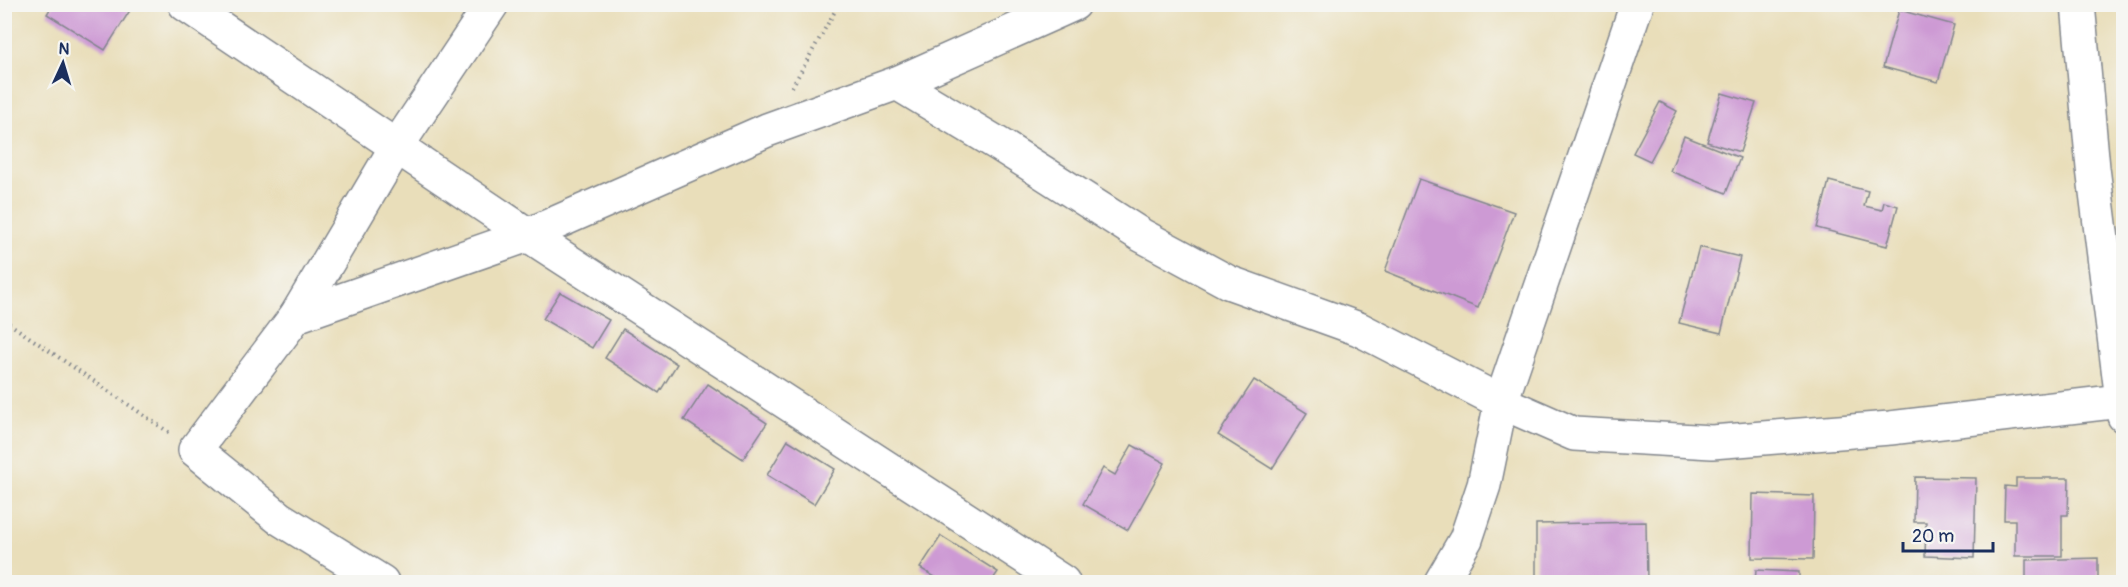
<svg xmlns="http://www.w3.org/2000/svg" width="2128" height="587" font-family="Pangolin,sans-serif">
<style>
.building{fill:#cd9ad4}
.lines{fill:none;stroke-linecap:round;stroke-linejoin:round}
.minor-casing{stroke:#82868c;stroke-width:36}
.major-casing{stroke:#82868c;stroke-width:36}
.path{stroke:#82868c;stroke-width:4;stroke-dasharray:1.5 4.5;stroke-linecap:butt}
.minor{stroke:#fff;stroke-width:33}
.major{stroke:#fff;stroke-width:33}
</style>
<rect width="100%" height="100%" fill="#f6f6f2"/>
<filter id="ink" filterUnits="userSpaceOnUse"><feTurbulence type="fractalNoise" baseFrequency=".0167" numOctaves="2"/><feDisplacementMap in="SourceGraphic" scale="12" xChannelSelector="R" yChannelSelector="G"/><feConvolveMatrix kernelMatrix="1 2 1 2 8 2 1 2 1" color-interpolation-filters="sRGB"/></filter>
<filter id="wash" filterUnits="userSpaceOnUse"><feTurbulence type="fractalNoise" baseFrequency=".008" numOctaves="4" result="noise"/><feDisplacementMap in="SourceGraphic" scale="24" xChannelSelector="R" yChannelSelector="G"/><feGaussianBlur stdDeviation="1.35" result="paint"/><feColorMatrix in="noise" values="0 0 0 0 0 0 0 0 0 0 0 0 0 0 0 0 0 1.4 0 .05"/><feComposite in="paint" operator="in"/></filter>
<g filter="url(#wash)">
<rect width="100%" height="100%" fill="#e9deba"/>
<g id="blocks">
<g class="building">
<path d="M53,4H134L105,50L47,14Z"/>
<path d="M1899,10L1954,25L1938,82L1883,67Z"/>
<path d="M1722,93L1756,103L1740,152L1707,142Z"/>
<path d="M1660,102L1677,111L1650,161L1633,153Z"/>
<path d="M1684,136L1740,158L1726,193L1670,171Z"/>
<path d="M1419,179L1514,212L1478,308L1385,271Z"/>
<path d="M1829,181L1868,191L1864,206L1882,210L1884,202L1898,206L1887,246L1817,228Z"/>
<path d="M1699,247L1740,257L1721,333L1679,323Z"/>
<path d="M560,292L609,320L592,348L543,319Z"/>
<path d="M623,329L677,364L659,393L605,358Z"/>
<path d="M1254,380L1307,413L1272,469L1218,435Z"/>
<path d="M708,384L767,423L743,459L684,420Z"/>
<path d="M788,440L835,469L814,504L767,475Z"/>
<path d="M1132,445L1165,463L1128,530L1083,504L1103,468L1115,475Z"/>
<path d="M1915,477L1976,478L1974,558L1925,556L1926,522H1914Z"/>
<path d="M2016,478H2069L2068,515H2062V556H2015V520H2004L2005,486L2016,487Z"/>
<path d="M1753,494L1814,496L1813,559L1752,558Z"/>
<path d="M1646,522L1647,582H1536V524Z"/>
<path d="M941,536L998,572L991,582H943L920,568Z"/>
<path d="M2098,558V582H2026V560Z"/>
<path d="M1756,570L1799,572V582H1755Z"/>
</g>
</g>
</g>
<g filter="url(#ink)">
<use href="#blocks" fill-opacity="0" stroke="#82868c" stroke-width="1.5"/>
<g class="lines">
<g class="minor-casing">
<g id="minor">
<path d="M185,4L528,235L1063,582"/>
<path d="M897,83L1000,145L1141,235L1228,282L1359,329L1501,402L1574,434L1712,442L1890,428L2121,401"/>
<path d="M296,316L528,235L767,130L897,83L1074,4"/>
<path d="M382,582L279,518L195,450L296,316L397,146L492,4"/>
<path d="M1441,582L1466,539L1484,485L1501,402L1637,4"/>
</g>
</g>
<g class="major-casing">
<path id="major" d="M2078,4L2093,168L2124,416"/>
</g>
<g class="path">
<path d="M792,87L839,4"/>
<path d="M4,320L170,433"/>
</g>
<use href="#minor" class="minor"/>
<use href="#major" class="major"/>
</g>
</g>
<rect width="2128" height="587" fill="none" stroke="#f6f6f2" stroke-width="24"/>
<g transform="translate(63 63) rotate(4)" stroke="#f6f6f2" stroke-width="4.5" paint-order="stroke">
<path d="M0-4.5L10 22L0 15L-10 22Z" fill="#1b2f5e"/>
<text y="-9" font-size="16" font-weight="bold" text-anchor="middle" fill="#1b2f5e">N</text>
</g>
<path d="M1903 542v9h90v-9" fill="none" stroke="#1b2f5e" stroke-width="3"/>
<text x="1912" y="542" font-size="18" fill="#1b2f5e" stroke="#f6f6f2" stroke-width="4.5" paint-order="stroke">20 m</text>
</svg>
